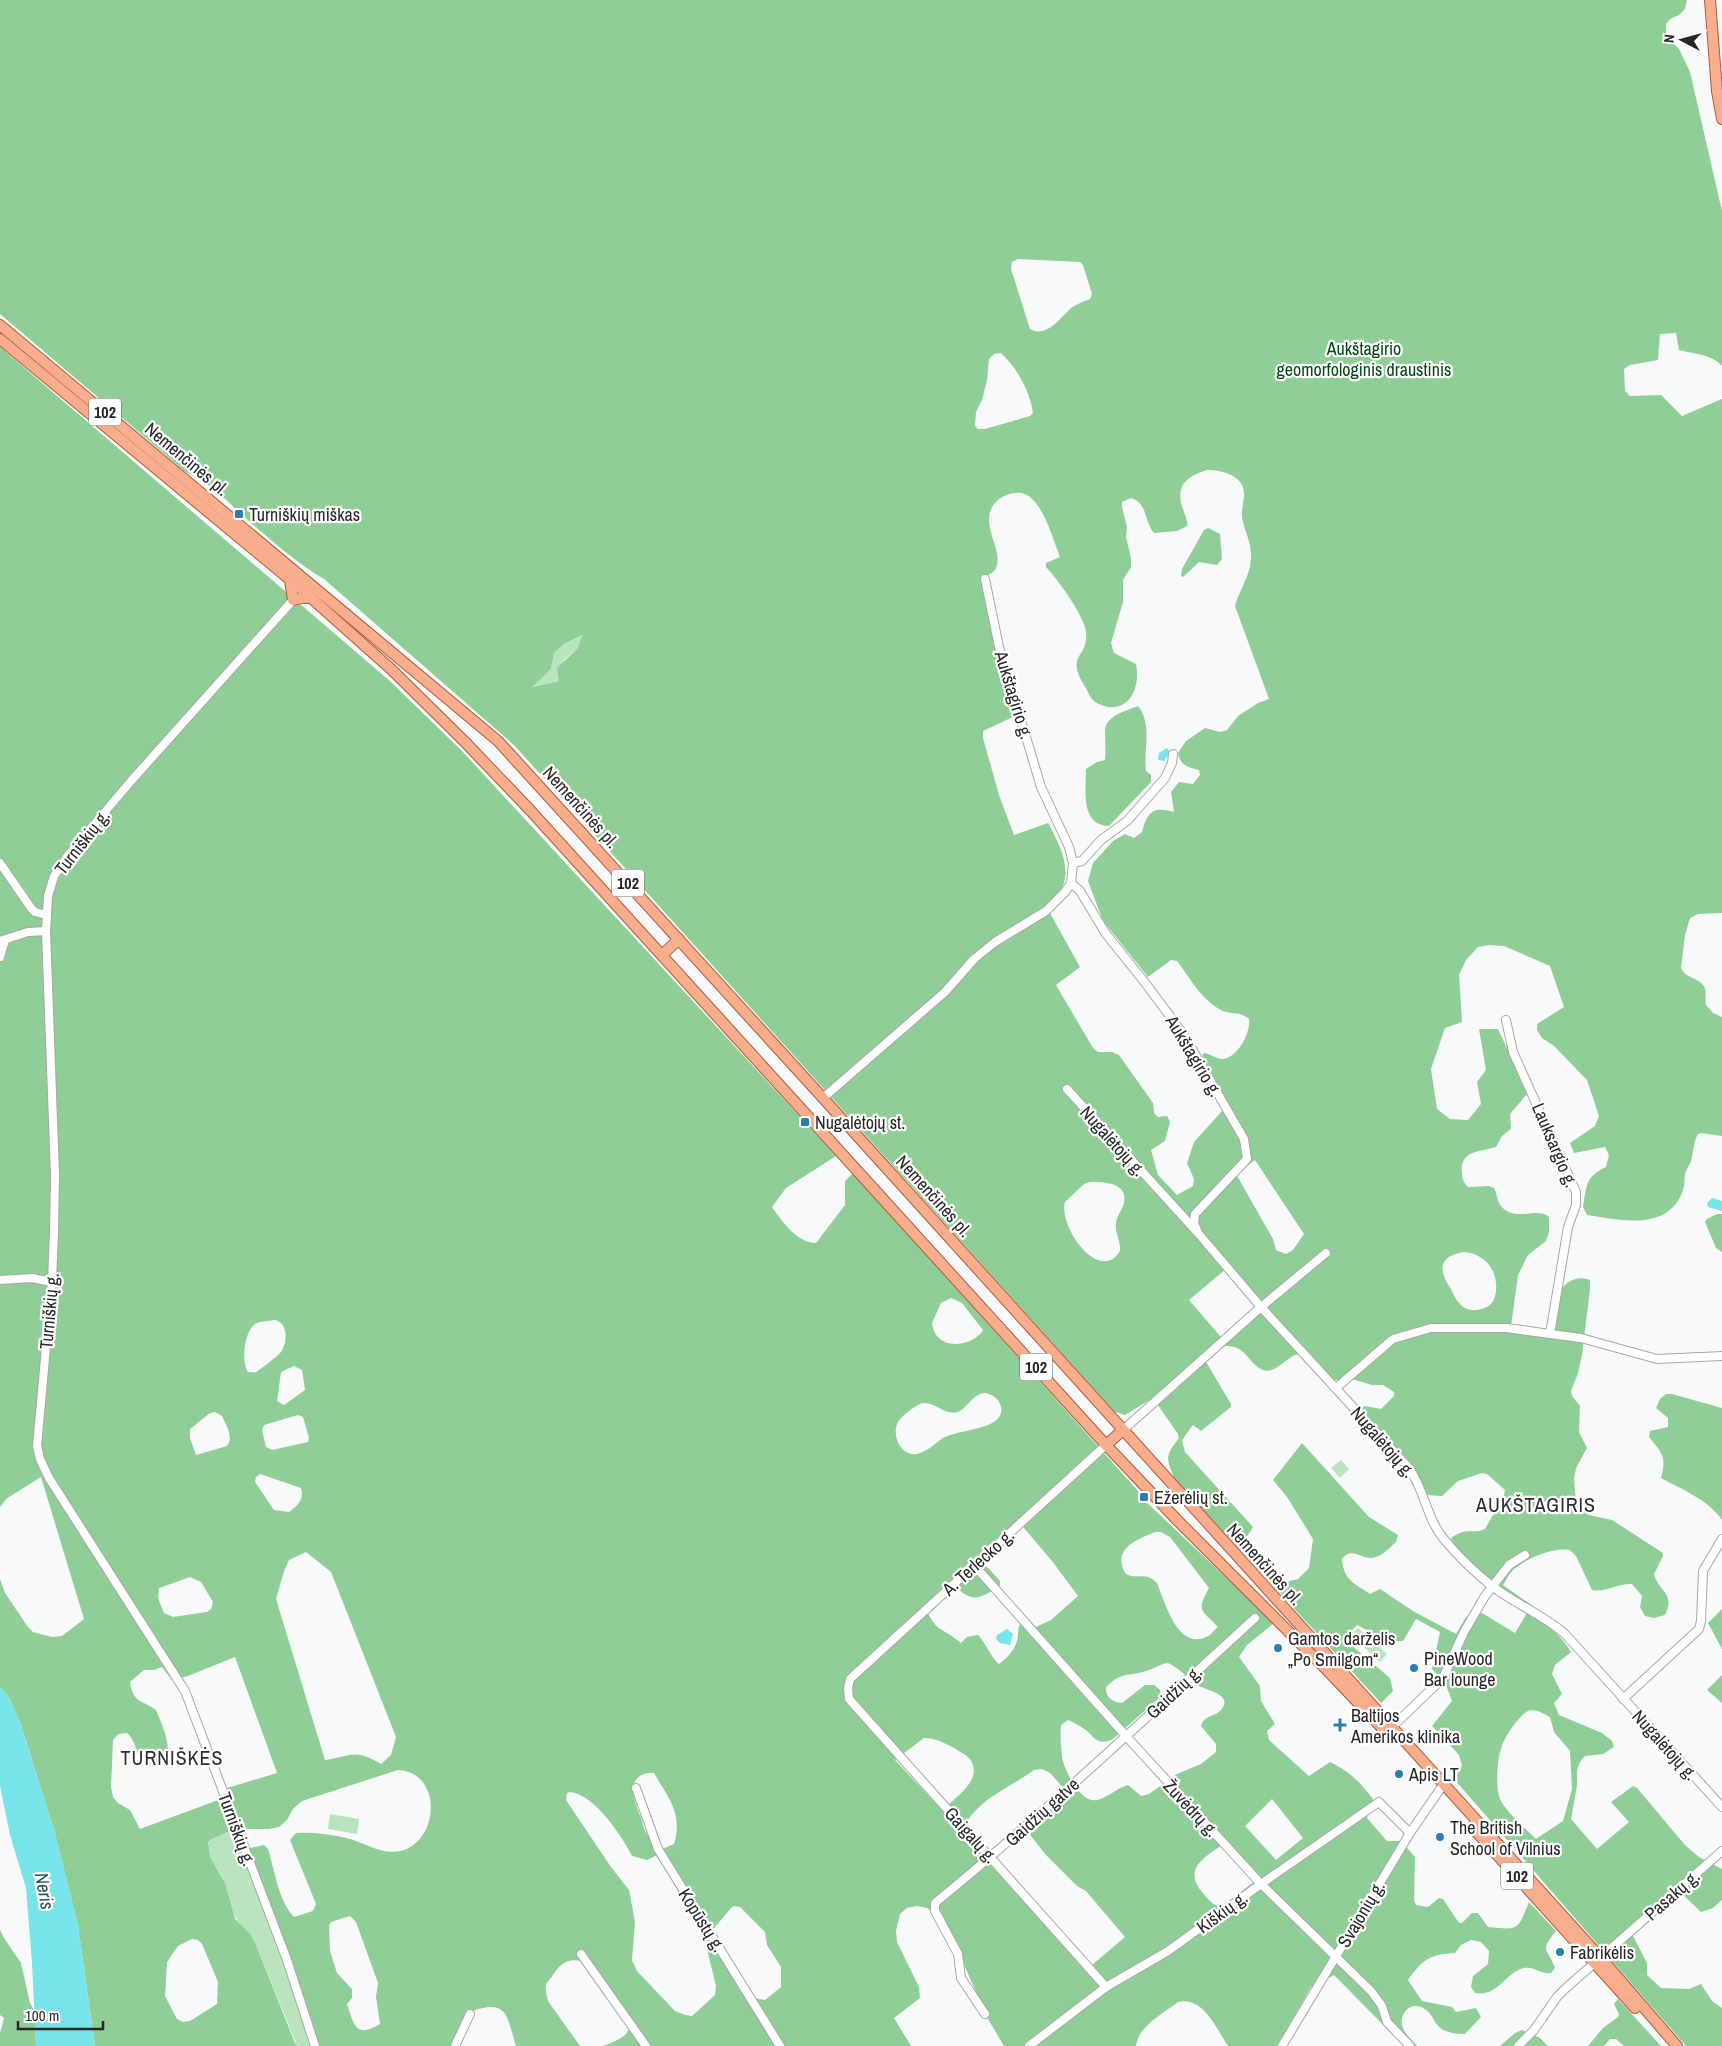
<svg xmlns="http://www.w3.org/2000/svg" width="1722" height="2046" font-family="'Archivo Narrow',sans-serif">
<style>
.green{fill:#bae4bd}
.forest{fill:#90ce97;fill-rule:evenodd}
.water{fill:#77e4ea}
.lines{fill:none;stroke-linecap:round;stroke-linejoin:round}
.minor-casing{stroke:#a7a7a8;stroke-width:10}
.major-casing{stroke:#ac5b38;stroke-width:12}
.minor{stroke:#fff;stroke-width:8}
.major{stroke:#f8ae8d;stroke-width:10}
.poi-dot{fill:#2a7faf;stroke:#fff;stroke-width:2}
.labels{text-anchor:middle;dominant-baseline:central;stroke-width:4.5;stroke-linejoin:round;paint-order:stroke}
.shield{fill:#fff;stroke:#676767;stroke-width:1}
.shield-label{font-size:16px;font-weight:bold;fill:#262626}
.park-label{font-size:18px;fill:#004916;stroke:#fff}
.street-label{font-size:18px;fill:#262626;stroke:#fff}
.poi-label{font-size:18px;fill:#262626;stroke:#fff;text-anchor:start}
.water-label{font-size:19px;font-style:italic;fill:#225255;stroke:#fff}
.quarter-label{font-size:20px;letter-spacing:1px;fill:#2c2c2d;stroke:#fff}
</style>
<rect width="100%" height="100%" fill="#f8f9fa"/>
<g class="green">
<path d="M582,635L578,648L564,660L559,681L530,687L551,669L554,653L564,644Z"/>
<path d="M1341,1460L1349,1469L1340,1478L1331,1468Z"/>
<path d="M1358,1628L1387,1654L1380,1662L1351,1635Z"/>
<path d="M330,1814L359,1819L357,1834L328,1829Z"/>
<path d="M245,1829L250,1848L249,1852L317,2046H298L296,2043L256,1945C251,1936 242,1930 237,1920C228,1907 229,1890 221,1875C217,1868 212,1863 209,1855C208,1849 207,1845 210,1840L230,1831Z"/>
</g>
<g class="forest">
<path d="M0,0H1687L1685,9L1679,15L1670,19L1666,24V31L1669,38L1679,49L1690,72L1722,211V366C1712,354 1693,354 1679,350L1676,333L1660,334L1658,360L1630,365L1624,369L1625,391L1630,396L1661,395L1682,416L1722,399V913L1698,914L1690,918L1685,935L1681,968C1685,978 1697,977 1703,985C1707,989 1705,999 1706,1005L1713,1013L1722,1017V1136L1701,1133L1698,1134C1693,1142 1694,1152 1691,1161C1689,1166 1686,1169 1685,1175C1684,1180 1685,1185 1683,1190C1669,1232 1620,1220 1587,1215L1583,1207C1587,1185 1585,1177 1606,1167L1609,1155L1605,1147L1574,1153L1570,1143L1595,1126L1599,1116L1587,1080L1554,1046L1542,1038L1537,1030V1024L1564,1007L1550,966L1504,946L1489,945L1478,947L1466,960L1459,975L1462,1022L1445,1028L1431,1069L1437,1109L1450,1119L1468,1120L1481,1104L1477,1082L1486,1070L1479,1029H1498L1528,1093L1510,1114L1511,1129L1502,1136L1496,1147C1479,1152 1459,1151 1462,1173C1462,1179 1464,1183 1468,1187L1489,1186L1494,1188C1497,1193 1497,1201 1501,1206C1515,1223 1538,1206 1549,1217V1232L1546,1241L1528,1255L1518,1275L1510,1333L1552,1337L1562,1288C1570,1279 1579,1276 1590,1280V1289L1582,1355L1578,1373L1571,1391L1572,1396L1580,1406L1579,1432L1587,1448L1576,1468L1574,1479L1576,1502L1579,1507L1589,1515L1612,1520L1663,1553V1556L1654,1574C1658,1591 1676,1593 1665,1615L1654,1618L1645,1616L1640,1607L1642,1596L1632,1584C1618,1583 1605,1593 1592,1590L1576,1556L1570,1550C1553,1547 1524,1559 1512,1571C1508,1575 1506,1581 1503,1585L1537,1609L1532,1617C1549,1626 1561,1635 1571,1652L1555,1665L1552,1674L1562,1694L1554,1703L1559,1715L1602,1733L1612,1741L1614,1747L1603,1754L1585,1756L1580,1762L1577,1770V1785L1571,1819L1597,1849L1629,1822L1611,1802L1633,1786L1637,1788L1685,1845L1699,1857L1722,1869V1900L1713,1908L1701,1912L1678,1890L1629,1928L1647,1963V1975L1661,1988L1689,1989L1701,1984L1712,2001L1722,2008V2046H1686L1454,1779L1462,1766L1459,1755L1432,1726L1452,1701L1446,1685L1432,1669L1440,1632L1416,1619L1403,1641H1388L1357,1625L1344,1639L1390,1678L1393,1691L1381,1703L1174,1478C1166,1457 1165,1456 1179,1438L1178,1434L1153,1398L1125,1415L1115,1412L514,745L324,579C297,563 273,542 250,522C228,502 213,485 186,472L0,314ZM1018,259L1080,262L1083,265L1092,294L1090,299C1083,302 1073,305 1068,311C1059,320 1045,338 1030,329L1011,269L1012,262ZM1001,353C1017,368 1030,391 1033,413L1030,416L985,429H978L975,426L976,412L982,400L987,380L989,359L994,354ZM1207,470C1221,470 1245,475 1244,495C1244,502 1241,510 1242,518C1245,532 1252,544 1251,559C1250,576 1239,591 1235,606L1269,699L1258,703L1238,716L1227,730L1220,732L1205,728L1186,741L1178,753C1180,765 1187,767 1199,770L1200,775L1193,784L1179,782L1171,792L1174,812C1153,806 1147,812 1142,832L1134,838L1125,834L1113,841L1093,863L1088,881L1103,921L1148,977L1171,960L1177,961C1190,978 1202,1001 1223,1011C1233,1015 1240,1011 1249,1019C1251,1032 1238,1058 1223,1059C1216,1059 1211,1054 1204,1053L1202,1056L1226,1099L1222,1111L1194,1142L1187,1163L1194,1179L1193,1186L1177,1195L1158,1175L1151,1150L1165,1141L1170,1122L1167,1116L1158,1117L1154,1113L1153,1103L1119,1055L1112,1052H1098L1093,1048L1056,985L1080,967L1046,906C1051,901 1059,894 1062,888C1072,867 1058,841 1048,823L1014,835L999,795L983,738V731L1015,716L993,635L983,577C988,575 994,573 996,568C1005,549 974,520 999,499C1005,495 1014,492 1021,493C1042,496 1053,540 1060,557L1046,563V567C1058,580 1084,615 1086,632C1089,658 1065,653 1084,685C1087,689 1090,698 1094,701C1097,704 1104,706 1108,707C1133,710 1140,683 1136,664L1114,653L1111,643L1123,602V580L1131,567V558L1126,537L1127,527L1122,507V502L1131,498C1148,503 1144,522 1154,533L1177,531L1187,526C1188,518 1183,512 1181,503C1177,483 1190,475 1207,470ZM582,635L578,648L557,668L559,681L532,687L551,669L554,653L564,644ZM1255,1160L1304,1234L1293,1250L1286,1254L1276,1250L1273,1239L1236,1174ZM1090,1182C1104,1182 1128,1182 1124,1203C1122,1211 1116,1216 1116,1224C1115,1234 1121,1242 1120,1251C1099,1285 1058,1226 1065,1202L1084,1184ZM1464,1252C1485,1254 1498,1270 1496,1291C1495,1297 1494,1301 1490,1305C1483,1310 1472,1312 1465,1308C1458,1304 1454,1296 1451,1289C1438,1270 1438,1256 1464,1252ZM1226,1269L1255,1304L1254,1309L1221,1337L1189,1300ZM1225,1346C1247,1345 1247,1363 1263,1370C1280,1376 1292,1343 1312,1357C1320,1362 1327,1373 1333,1380H1355L1372,1385H1383L1394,1392V1396L1381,1409L1365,1406L1361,1408L1362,1412L1407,1462L1428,1495L1442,1496L1458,1481L1482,1473L1487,1474L1505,1490L1504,1495L1485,1529C1471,1535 1468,1526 1451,1538L1464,1564L1494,1590L1527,1613L1515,1633L1482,1613L1466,1617L1456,1634L1413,1611L1380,1589L1370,1594C1353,1582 1344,1581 1342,1559C1352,1545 1363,1562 1376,1557C1383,1555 1390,1547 1396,1542L1398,1535L1369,1517L1302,1443L1273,1480L1287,1497L1313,1539L1309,1568L1298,1579L1278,1584L1243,1543L1253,1527L1185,1452L1182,1440L1193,1425L1201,1431L1231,1407V1404L1205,1360ZM1530,1710L1538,1711L1550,1717L1554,1732L1570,1751L1572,1789L1563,1821L1536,1839C1526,1829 1506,1812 1500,1799C1495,1786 1497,1759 1502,1746C1505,1736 1520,1714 1530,1710Z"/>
<path d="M0,347L391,682L462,751L836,1156L786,1188L772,1207C782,1221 797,1243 816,1243L845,1205V1181L853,1173L1138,1491L1143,1499L1274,1623L1247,1645L1239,1657L1260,1686L1261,1701L1275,1724L1267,1731L1269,1740L1309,1776L1330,1762C1350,1772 1360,1782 1373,1799L1367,1818L1387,1841H1401L1415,1857L1414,1901L1416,1905L1428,1907L1439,1898L1443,1899L1459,1923H1462L1472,1913H1478L1488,1927C1520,1930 1517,1931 1529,1902L1556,1931C1539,1952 1547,1947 1555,1968L1551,1973C1541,1975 1535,1966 1524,1968C1504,1973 1499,1997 1475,1993L1471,1987L1473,1976L1488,1964L1489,1951L1481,1942L1471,1940L1461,1945L1455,1953C1430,1954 1422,1960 1408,1980L1422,2001L1452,2007L1456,2012L1476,2008L1481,2017L1465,2034C1428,2034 1439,2014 1421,2007C1408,2002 1398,2016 1403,2028C1405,2034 1413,2041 1417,2046H1404L1334,1975L1311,1987L1277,2046H1228C1216,2028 1203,1996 1178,2002C1163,2014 1138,2026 1136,2046H1004L988,2019L946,1924L927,1908L917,1906L907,1908L900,1914L896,1931L897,1942L919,1987L920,1998L894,2018L911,2046H603C612,2042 625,2039 629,2029L581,1961C566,1958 559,1965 551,1978C550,1978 546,1984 546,1985C545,1990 547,1997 548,2001L580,2046H516C506,2014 508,1998 469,2012L452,2046H317L249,1852L250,1848L264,1845L268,1849C275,1871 278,1900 294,1917L313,1911L316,1904L290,1840L296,1833C312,1832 330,1834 346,1838C368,1843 389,1861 412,1846C440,1827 438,1772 398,1770L302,1801L293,1809L287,1820L279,1827L269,1829H245L230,1831L210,1840L208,1843L210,1857L225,1883L235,1919L250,1934L256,1945L295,2043L298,2046H95L78,1926L54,1830L20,1722L9,1698L0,1687V1579L5,1593L28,1627L33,1632L52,1637L62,1636L84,1619L41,1477L6,1499L0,1507ZM951,1298L962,1303L983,1330C976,1343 949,1350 938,1337C934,1333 933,1328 932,1323L941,1303ZM275,1320C289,1323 288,1345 279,1354C278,1356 258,1371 256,1372C255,1373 250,1372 248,1372C241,1362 244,1332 255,1324C260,1321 269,1321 275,1320ZM294,1366L302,1370L305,1390L284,1405L277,1401L281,1372ZM985,1393C993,1395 999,1398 1001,1407C1006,1430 958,1429 943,1438C936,1443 926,1452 917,1454C901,1457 891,1435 898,1422C901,1416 913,1408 918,1405C931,1397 944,1417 958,1412C969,1407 972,1394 985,1393ZM215,1412L222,1416C226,1425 234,1437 227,1446L196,1455L190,1438V1429L210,1413ZM298,1415L303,1417L309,1438L308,1442L272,1450L266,1447L262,1430L264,1425ZM260,1474L301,1488C305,1499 297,1506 289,1512L274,1510L255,1482L256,1477ZM1019,1522L1052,1561L1078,1596L1051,1620L1036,1627L1024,1619C1015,1630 1020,1630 1017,1641C1014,1651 1007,1658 999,1664C993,1660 985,1642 978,1635L967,1637L961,1643C942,1627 934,1632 925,1605L951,1582C971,1603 978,1601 1000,1585V1581L979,1558ZM1155,1532H1161L1170,1537L1209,1588C1196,1612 1201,1609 1218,1627C1214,1630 1210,1636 1206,1637C1177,1650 1165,1602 1157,1583C1146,1572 1140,1579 1128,1575C1124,1573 1123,1569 1122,1565C1117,1546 1141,1538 1155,1532ZM306,1552L331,1572L396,1737L391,1755L381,1764C354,1748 352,1756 325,1760L276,1599L284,1571L289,1560ZM190,1577L201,1582L213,1602L211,1609L207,1612L173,1617L164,1613L158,1598L159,1588ZM235,1657L277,1773L227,1788L229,1796L140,1829L130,1810L118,1803L113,1797L111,1787L113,1740L118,1734L127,1733C136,1740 135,1753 142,1760C145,1764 152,1765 156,1764C180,1760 161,1723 156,1710C142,1700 133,1703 130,1682L144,1670H154L162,1667L172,1680L188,1676ZM1168,1663C1179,1668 1186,1677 1196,1684C1202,1690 1235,1693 1221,1710C1215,1717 1204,1715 1201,1726L1216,1744V1752L1201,1764L1177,1774L1149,1794L1141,1796L1128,1785C1116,1788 1103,1802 1092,1800C1079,1799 1063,1768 1062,1756C1061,1746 1060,1736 1061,1725L1068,1720C1073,1722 1078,1725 1083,1728C1095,1736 1096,1747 1113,1739L1160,1697V1690L1154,1685H1145L1122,1703C1113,1702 1105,1697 1106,1687C1123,1671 1127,1677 1146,1671C1154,1669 1159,1664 1168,1663ZM924,1738C937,1738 944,1743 956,1749C961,1753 968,1755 971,1761C983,1780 954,1799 942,1810L895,1760ZM1042,1769L1050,1773L1067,1792L1027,1831L1046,1855L1077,1886L1086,1891L1125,1937L1092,1965H1081L963,1828C979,1798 1008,1789 1034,1770ZM647,1773H654C669,1799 683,1814 674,1844L662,1849L659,1840C655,1839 652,1839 649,1836C644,1832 643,1824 641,1818C635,1802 624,1779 647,1773ZM570,1792C594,1794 622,1836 632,1856L647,1860L657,1855L703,1933L716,1986L715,1995L692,2016L685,2015L675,2011L637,1971L632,1960L635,1922L629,1890L611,1867L566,1800L567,1793ZM1272,1799L1303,1838L1276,1860L1245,1826ZM1228,1841L1259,1878L1221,1907C1212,1905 1208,1899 1203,1893C1180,1867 1209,1855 1228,1841ZM735,1906L740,1907L765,1932L767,1945L781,1967V1987L765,2000L754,1998L709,1934L732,1907ZM350,1916L356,1922L378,1983L376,1997L380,2024C355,2039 354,2024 347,2004L352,1998V1989L337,1973L330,1951L329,1926L331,1922ZM192,1939L198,1940L202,1944L218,1982L217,2004L190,2021L183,2022L177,2019L165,1996L167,1962L178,1946Z"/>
<path d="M1208,528L1220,534L1222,559L1217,565L1199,562L1183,577L1181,576L1182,569L1204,530Z"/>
<path d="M1138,706C1153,725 1143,749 1146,771L1151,775V782L1109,826C1080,826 1086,789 1086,769L1097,762L1105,760C1106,750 1105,741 1105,732C1104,716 1126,711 1138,706Z"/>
<path d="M1717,1214H1722V1252L1716,1248L1705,1222L1707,1219Z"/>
<path d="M1666,1394H1672L1722,1408V1520C1709,1500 1681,1489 1661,1478C1667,1457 1662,1453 1649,1437L1650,1431L1668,1427V1418L1656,1408L1660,1399Z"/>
<path d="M1722,1609V1649L1708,1623Z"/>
<path d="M1722,1675V1703L1707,1690Z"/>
<path d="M0,1930L4,1938L21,1963L30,2003L35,2012L36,2046H0V2033L4,2018L0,2015Z"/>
<path d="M1618,1999L1661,2046H1624L1616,2039H1610L1604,2046H1588L1603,2028L1618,2017L1619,2014L1614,2004Z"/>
<path d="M1522,2030L1540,2038L1548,2046H1500L1515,2033Z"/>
</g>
<g class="water">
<path d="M1167,748L1170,753L1164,761L1158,760L1159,753Z"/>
<path d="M1712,1198L1722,1201V1211L1708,1207L1707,1203Z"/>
<path d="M1007,1629L1013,1634L1010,1645L1000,1643L996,1639L997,1635Z"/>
<path d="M0,1687L9,1698L20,1722L54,1830L78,1926L95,2046H36L32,1963L26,1888L10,1835L0,1786Z"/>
</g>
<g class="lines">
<g class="minor-casing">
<g id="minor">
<path d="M293,600L131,781L69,854L54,876L48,896L46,931L55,1175L54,1232L52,1282L37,1446L40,1459L49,1478L185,1691L287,1960L315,2046"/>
<path d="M0,863L31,908L35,912L46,915"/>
<path d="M1073,863L1082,861L1101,840L1127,821L1165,778L1172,763L1173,754"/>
<path d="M1071,883L1080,891L1106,934L1146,984L1184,1035L1244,1139L1247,1159L1195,1214L1194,1224L1197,1230"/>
<path d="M0,941L28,932L46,931"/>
<path d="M0,957L5,940"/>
<path d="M1506,1020L1513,1052L1576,1192V1205L1568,1227L1550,1334"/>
<path d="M1067,1089L1198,1233L1261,1307L1407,1466C1424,1487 1426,1517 1443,1538C1457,1555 1474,1572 1492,1586C1515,1604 1542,1614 1565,1634L1722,1807"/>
<path d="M823,1098L945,992L974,959L995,942L1046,911L1065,892L1071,883L1073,863L1069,847L1041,787L999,647L985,579"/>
<path d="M0,1280L32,1278L52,1282"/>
<path d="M1336,1388L1393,1339L1431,1328H1507L1550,1334L1581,1338L1657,1359L1722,1356"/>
<path d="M1122,1431L1261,1307L1326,1253"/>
<path d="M974,1565L1126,1736L1261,1884L1371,1991L1382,2006L1387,2022L1410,2046"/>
<path d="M1623,1699L1699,1629L1701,1621L1703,1571L1722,1539"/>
<path d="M1391,1728L1443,1678L1464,1632L1485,1596L1509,1565L1525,1555"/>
<path d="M636,1788L658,1849L780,2046"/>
<path d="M581,1954L646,2046"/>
<path d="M1106,1987L849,1699L848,1688L850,1679L1106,1445"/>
<path d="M985,2014L961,1978L958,1954L935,1911V1903C1046,1812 1150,1714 1255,1618"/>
<path d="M455,2046L470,2014"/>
<path d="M1029,2046L1106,1987L1168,1951L1261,1884L1379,1802L1410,1833"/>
<path d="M1282,2046L1410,1833L1443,1785"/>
<path d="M1518,2046L1534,2030L1557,1997L1566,1988L1722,1851"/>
</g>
</g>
<g class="major-casing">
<g id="major">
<path d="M1710,0L1717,91L1722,119"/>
<path d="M0,325L498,741L823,1098L1601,1958L1677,2046"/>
<path d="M0,339L300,588L391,669L465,742L530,810L1106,1445L1178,1521L1327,1670L1385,1731"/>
<path d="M290,580L293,600L302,598H311"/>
<path d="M662,955L679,939"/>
<path d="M1106,1445L1122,1431"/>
<path d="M1472,1827L1635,2008"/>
</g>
</g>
<use href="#minor" class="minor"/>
<use href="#major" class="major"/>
</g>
<g class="poi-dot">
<rect x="234" y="509" width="10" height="10" rx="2.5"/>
<rect x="800" y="1117" width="10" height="10" rx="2.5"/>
<rect x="1139" y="1492" width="10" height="10" rx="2.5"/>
<circle cx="1278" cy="1648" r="5"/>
<circle cx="1414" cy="1668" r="5"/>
<path d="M1337.5 1717.5h5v5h5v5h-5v5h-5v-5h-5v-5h5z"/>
<circle cx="1399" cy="1774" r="5"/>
<circle cx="1440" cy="1837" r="5"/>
<circle cx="1560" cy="1952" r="5"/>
</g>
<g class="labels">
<g class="shield">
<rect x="89" y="398.5" width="32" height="27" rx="4"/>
<rect x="612" y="869.5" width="32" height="27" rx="4"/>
<rect x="1020" y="1353.5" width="32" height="27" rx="4"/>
<rect x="1501" y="1862.5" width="32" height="27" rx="4"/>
</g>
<g class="shield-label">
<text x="105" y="412">102</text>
<text x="628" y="883">102</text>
<text x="1036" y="1367">102</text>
<text x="1517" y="1876">102</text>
</g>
<g class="park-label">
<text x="1364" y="348">Aukštagirio<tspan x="1364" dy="21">geomorfologinis draustinis</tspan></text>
</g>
<g class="street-label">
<text transform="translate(187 459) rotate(40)">Nemenčinės pl.</text>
<text transform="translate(1014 695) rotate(73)">Aukštagirio g.</text>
<text transform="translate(581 807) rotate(48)">Nemenčinės pl.</text>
<text transform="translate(82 842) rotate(-52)">Turniškių g.</text>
<text transform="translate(1194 1056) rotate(59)">Aukštagirio g.</text>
<text transform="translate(1113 1141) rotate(48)">Nugalėtojų g.</text>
<text transform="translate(1555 1145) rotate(67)">Lauksargio g.</text>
<text transform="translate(934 1196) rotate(48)">Nemenčinės pl.</text>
<text transform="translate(49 1311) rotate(-85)">Turniškių g.</text>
<text transform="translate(1383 1442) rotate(49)">Nugalėtojų g.</text>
<text transform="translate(978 1562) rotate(-42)">A. Terlecko g.</text>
<text transform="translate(1265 1564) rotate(48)">Nemenčinės pl.</text>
<text transform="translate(1174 1692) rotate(-43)">Gaidžių g.</text>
<text transform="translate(1665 1745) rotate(48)">Nugalėtojų g.</text>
<text transform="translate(1191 1808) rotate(47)">Žuvėdrų g.</text>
<text transform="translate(1042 1812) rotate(-42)">Gaidžių gatve</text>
<text transform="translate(237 1829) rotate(70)">Turniškių g.</text>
<text transform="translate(971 1835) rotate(48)">Gaigalų g.</text>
<text transform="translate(1672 1895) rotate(-41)">Pasakų g.</text>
<text transform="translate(1222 1912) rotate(-36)">Kiškių g.</text>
<text transform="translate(1361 1914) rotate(-59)">Svajonių g.</text>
<text transform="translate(702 1920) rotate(58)">Kopūstų g.</text>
</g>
<g class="poi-label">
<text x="249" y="514">Turniškių miškas</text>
<text x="815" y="1122">Nugalėtojų st.</text>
<text x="1154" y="1497">Ežerėlių st.</text>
<text x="1288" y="1638">Gamtos darželis<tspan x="1288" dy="21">„Po Smilgom“</tspan></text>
<text x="1424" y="1658">PineWood<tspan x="1424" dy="21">Bar lounge</tspan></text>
<text x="1351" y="1715">Baltijos<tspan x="1351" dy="21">Amerikos klinika</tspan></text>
<text x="1409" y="1774">Apis LT</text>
<text x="1450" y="1827">The British<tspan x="1450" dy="21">School of Vilnius</tspan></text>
<text x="1570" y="1952">Fabrikėlis</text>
</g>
<g class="water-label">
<text transform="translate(45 1891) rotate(80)">Neris</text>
</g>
<g class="quarter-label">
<text x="1536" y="1504">AUKŠTAGIRIS</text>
<text x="172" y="1757">TURNIŠKĖS</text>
</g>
</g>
<g transform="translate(1682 40) rotate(276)" stroke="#ffffff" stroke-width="4" paint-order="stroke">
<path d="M0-4L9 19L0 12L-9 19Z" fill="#262626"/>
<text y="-8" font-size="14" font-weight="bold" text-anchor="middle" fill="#262626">N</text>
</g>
<path d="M18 2021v8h85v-8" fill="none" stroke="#262626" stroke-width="2.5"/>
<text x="25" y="2021" font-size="15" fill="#262626" stroke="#ffffff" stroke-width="4" paint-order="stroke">100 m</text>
</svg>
